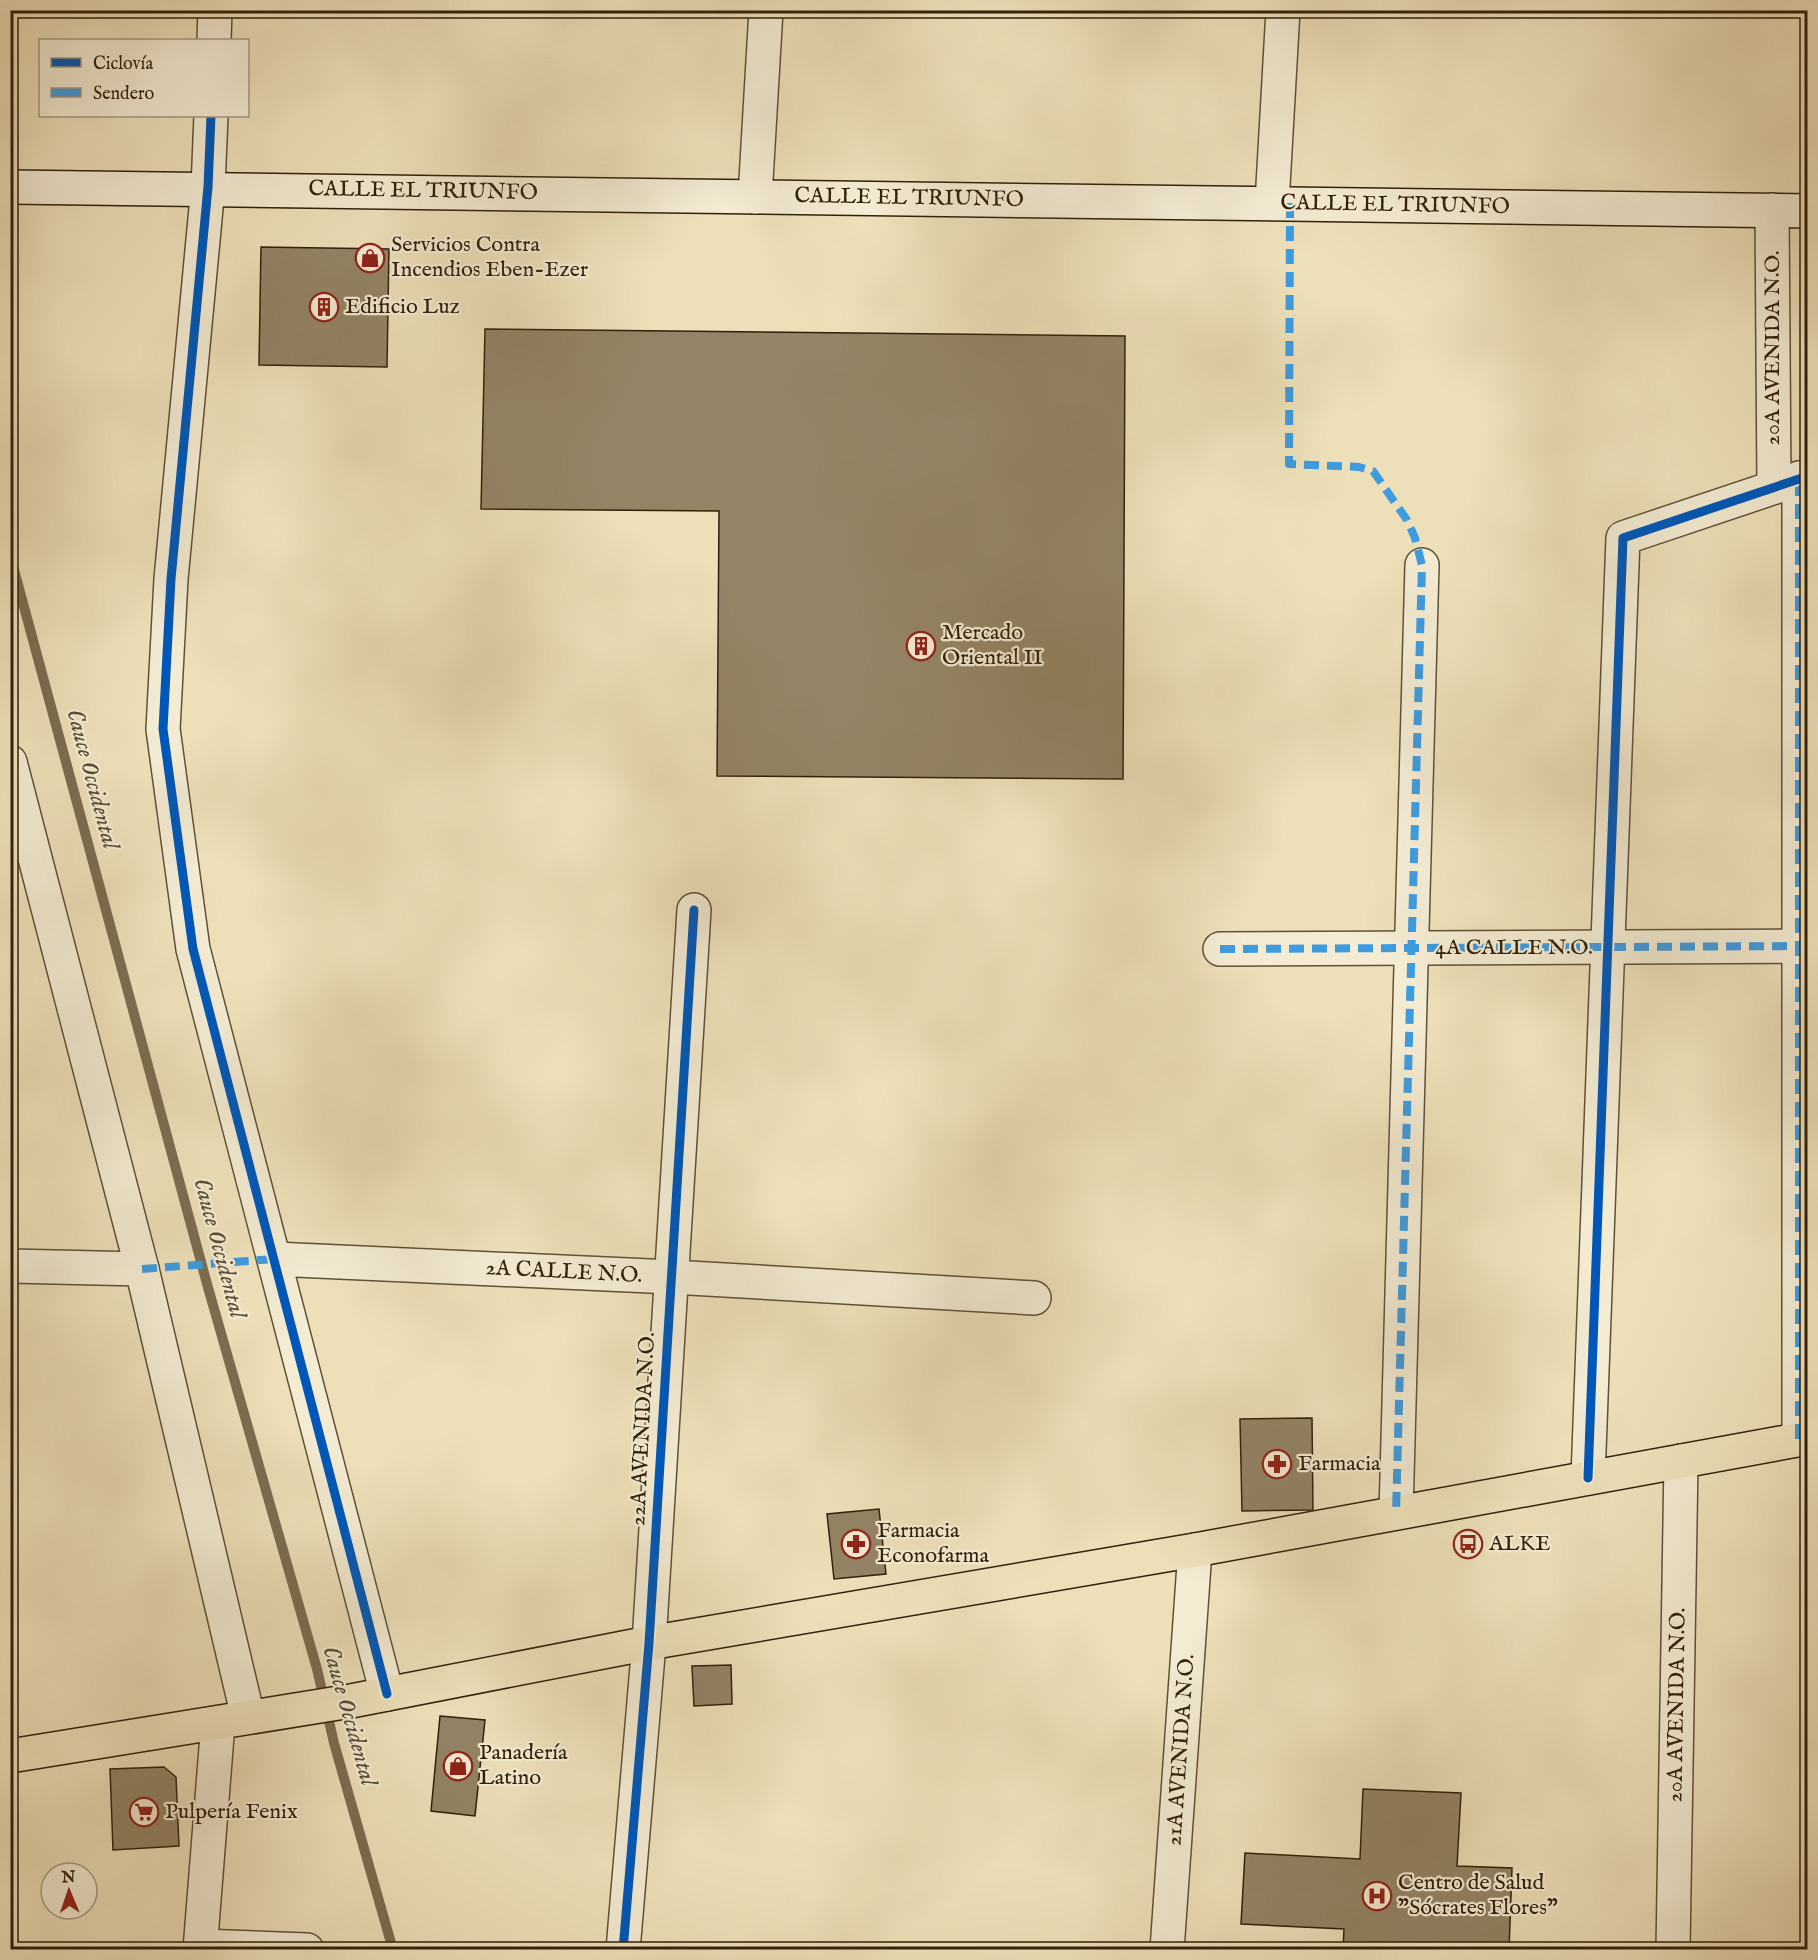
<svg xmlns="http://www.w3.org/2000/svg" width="1818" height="1960" font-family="'IM FELL English',serif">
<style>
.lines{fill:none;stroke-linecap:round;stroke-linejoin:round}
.stream{stroke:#7b6d50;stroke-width:10}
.building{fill:#938465;stroke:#31210b;stroke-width:1.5}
.street-casing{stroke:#605136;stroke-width:36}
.secondary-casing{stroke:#31210b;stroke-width:36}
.primary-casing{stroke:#31210b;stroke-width:36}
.street{stroke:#f3ebd2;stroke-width:33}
.secondary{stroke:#f3ebd2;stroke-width:33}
.primary{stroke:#ede0b9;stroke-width:33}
.quiet{stroke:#3e9bde;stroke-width:8;stroke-dasharray:15 8;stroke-linecap:butt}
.cycleway-casing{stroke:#f3ebd2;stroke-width:13}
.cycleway{stroke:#0057b8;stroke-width:9}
.labels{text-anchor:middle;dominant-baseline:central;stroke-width:4.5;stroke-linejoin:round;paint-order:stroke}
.street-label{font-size:22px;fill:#31210b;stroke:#f3ebd2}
.poi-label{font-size:22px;fill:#31210b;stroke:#f3ebd2;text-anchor:start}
.water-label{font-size:24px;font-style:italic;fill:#5c4d33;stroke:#f3ebd2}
</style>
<rect width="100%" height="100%" fill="#ede0b9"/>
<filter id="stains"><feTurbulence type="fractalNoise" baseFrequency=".00333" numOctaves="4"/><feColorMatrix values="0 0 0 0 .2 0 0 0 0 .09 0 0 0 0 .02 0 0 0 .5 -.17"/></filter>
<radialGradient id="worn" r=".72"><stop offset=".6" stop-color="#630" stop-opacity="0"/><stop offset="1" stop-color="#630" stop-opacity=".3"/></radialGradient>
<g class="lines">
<path class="stream" d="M10,555L207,1284L317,1669L334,1743L393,1950"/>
</g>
<g class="building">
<path d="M261,247L389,249L387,367L259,365Z"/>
<path d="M485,329L1125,336L1123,779L717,776L719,511L481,509Z"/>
<path d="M1312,1418L1313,1510L1242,1511L1240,1419Z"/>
<path d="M879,1509L886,1574L834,1579L827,1514Z"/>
<path d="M731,1665L732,1704L694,1706L692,1666Z"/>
<path d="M440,1716L485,1720L475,1816L431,1811Z"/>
<path d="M164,1767L176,1777L179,1846L113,1850L110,1769Z"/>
<path d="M1363,1789L1461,1793L1457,1866L1512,1868L1509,1950H1343L1344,1929L1241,1924L1245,1853L1360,1859Z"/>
</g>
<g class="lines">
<g class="street-casing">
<g id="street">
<path d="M214,40L215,10"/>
<path d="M211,116L208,187L171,579L163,729L193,949L387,1694"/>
<path d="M755,197L766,10"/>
<path d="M1272,203L1283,10"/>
<path d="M1772,210L1774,487"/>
<path d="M10,762L142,1269L248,1717"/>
<path d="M1220,949L1808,946"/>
<path d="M274,1259L672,1277L1034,1298"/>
<path d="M10,1266L142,1269"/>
<path d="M1799,1439V478"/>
<path d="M1588,1478L1623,538L1808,476"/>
<path d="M1396,1513L1422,565"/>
<path d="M200,1946L307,1950"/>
<path d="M200,1950L218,1723"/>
<path d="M623,1950L649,1643L694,910"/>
<path d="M1167,1950L1195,1550"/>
<path d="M1673,1950L1681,1461"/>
</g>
</g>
<g class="secondary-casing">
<path id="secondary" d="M10,187L1808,211"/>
</g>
<g class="primary-casing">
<path id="primary" d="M10,1756L351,1701L649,1643L1195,1550L1808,1438"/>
</g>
<use href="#street" class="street"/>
<use href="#secondary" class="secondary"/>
<use href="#primary" class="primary"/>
<g class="quiet">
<path d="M1290,203L1289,464L1359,467L1373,471L1407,520L1415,538L1422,565L1396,1513"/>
<path d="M1220,949L1808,946"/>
<path d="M142,1269L274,1259"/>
<path d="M1799,1439V478"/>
<path d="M200,1946L307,1950"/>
</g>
<g class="cycleway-casing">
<g id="cycleway">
<path d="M211,116L208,187L171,579L163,729L193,949L387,1694"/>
<path d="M1588,1478L1623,538L1808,476"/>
<path d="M623,1950L649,1643L694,910"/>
</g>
</g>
<use href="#cycleway" class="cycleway"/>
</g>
<defs>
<g id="shop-ring" transform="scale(1.5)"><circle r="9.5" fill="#f3ebd2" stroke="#8f2418" stroke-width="1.5"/><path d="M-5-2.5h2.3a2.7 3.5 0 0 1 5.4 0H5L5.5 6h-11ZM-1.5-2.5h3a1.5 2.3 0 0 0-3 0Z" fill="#8f2418"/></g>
<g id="building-ring" transform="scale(1.5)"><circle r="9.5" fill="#f3ebd2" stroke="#8f2418" stroke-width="1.5"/><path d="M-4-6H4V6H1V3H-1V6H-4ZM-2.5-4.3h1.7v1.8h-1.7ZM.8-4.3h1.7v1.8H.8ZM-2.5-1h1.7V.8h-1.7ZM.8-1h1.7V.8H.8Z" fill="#8f2418"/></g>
<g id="pharmacy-ring" transform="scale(1.5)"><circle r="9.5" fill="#f3ebd2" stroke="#8f2418" stroke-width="1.5"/><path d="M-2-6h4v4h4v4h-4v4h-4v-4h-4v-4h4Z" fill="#8f2418"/></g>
<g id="bus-ring" transform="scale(1.5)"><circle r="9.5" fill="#f3ebd2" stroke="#8f2418" stroke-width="1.5"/><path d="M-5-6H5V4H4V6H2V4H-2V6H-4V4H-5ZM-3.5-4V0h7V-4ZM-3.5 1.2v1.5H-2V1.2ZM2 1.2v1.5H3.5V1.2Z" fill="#8f2418"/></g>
<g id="supermarket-ring" transform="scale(1.5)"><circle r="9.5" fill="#f3ebd2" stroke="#8f2418" stroke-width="1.5"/><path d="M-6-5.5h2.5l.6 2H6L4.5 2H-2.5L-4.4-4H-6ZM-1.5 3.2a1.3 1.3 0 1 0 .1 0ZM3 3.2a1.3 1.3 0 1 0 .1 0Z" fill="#8f2418"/></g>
<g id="hospital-ring" transform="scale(1.5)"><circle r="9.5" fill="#f3ebd2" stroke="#8f2418" stroke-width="1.5"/><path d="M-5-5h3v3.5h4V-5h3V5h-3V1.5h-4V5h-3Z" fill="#8f2418"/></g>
</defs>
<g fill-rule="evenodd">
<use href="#shop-ring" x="370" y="258"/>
<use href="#building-ring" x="324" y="307"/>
<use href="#building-ring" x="921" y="646"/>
<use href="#pharmacy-ring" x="1277" y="1464"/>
<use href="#pharmacy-ring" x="856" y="1544"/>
<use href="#bus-ring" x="1468" y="1544"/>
<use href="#shop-ring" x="458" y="1766"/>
<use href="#supermarket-ring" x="144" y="1812"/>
<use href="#hospital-ring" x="1377" y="1896"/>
</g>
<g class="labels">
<g class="street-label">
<text transform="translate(423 191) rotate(1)">CALLE EL TRIUNFO</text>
<text transform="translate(909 198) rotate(1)">CALLE EL TRIUNFO</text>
<text transform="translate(1395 205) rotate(1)">CALLE EL TRIUNFO</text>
<text transform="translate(1773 348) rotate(-90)">20A AVENIDA N.O.</text>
<text x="1514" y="948">4A CALLE N.O.</text>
<text transform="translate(564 1272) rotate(3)">2A CALLE N.O.</text>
<text transform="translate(643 1429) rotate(-87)">22A AVENIDA N.O.</text>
<text transform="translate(1677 1705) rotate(-89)">20A AVENIDA N.O.</text>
<text transform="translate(1181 1750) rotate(-86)">21A AVENIDA N.O.</text>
</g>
<g class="poi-label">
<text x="391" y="245">Servicios Contra<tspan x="391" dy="25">Incendios Eben-Ezer</tspan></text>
<text x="345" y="307">Edificio Luz</text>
<text x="942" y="633">Mercado<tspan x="942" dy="25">Oriental II</tspan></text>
<text x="1298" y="1464">Farmacia</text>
<text x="877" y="1531">Farmacia<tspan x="877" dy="25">Econofarma</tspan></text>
<text x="1489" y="1544">ALKE</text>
<text x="479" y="1753">Panadería<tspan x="479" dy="25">Latino</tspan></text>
<text x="165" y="1812">Pulpería Fenix</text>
<text x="1398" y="1883">Centro de Salud<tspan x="1398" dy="25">"Sócrates Flores"</tspan></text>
</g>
<g class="water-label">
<text transform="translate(92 779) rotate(75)">Cauce Occidental</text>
<text transform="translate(219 1248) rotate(75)">Cauce Occidental</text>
<text transform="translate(349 1716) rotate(74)">Cauce Occidental</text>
</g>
</g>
<rect width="1818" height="1960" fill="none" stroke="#ede0b9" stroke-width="36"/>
<rect x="12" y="12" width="1794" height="1936" fill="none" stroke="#31210b" stroke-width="3"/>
<rect x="18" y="18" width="1782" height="1924" fill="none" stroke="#31210b" stroke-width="1.5"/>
<rect x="39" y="39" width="210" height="78" fill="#f3ebd2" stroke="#a59a82" stroke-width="1.5"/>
<rect x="51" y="58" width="30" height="9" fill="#0057b8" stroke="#a59a82" stroke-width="1.5"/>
<text x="93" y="69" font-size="18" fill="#31210b">Ciclovía</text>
<rect x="51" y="88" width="30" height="9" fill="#3e9bde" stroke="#a59a82" stroke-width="1.5"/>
<text x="93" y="99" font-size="18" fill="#31210b">Sendero</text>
<g transform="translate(69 1891) rotate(358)"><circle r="28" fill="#f3ebd2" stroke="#a59a82" stroke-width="1.5"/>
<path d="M0-4.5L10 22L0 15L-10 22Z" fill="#8f2418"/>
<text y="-9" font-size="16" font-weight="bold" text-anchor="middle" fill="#31210b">N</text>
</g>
<rect width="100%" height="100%" filter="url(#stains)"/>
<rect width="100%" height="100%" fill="url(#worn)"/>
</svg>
